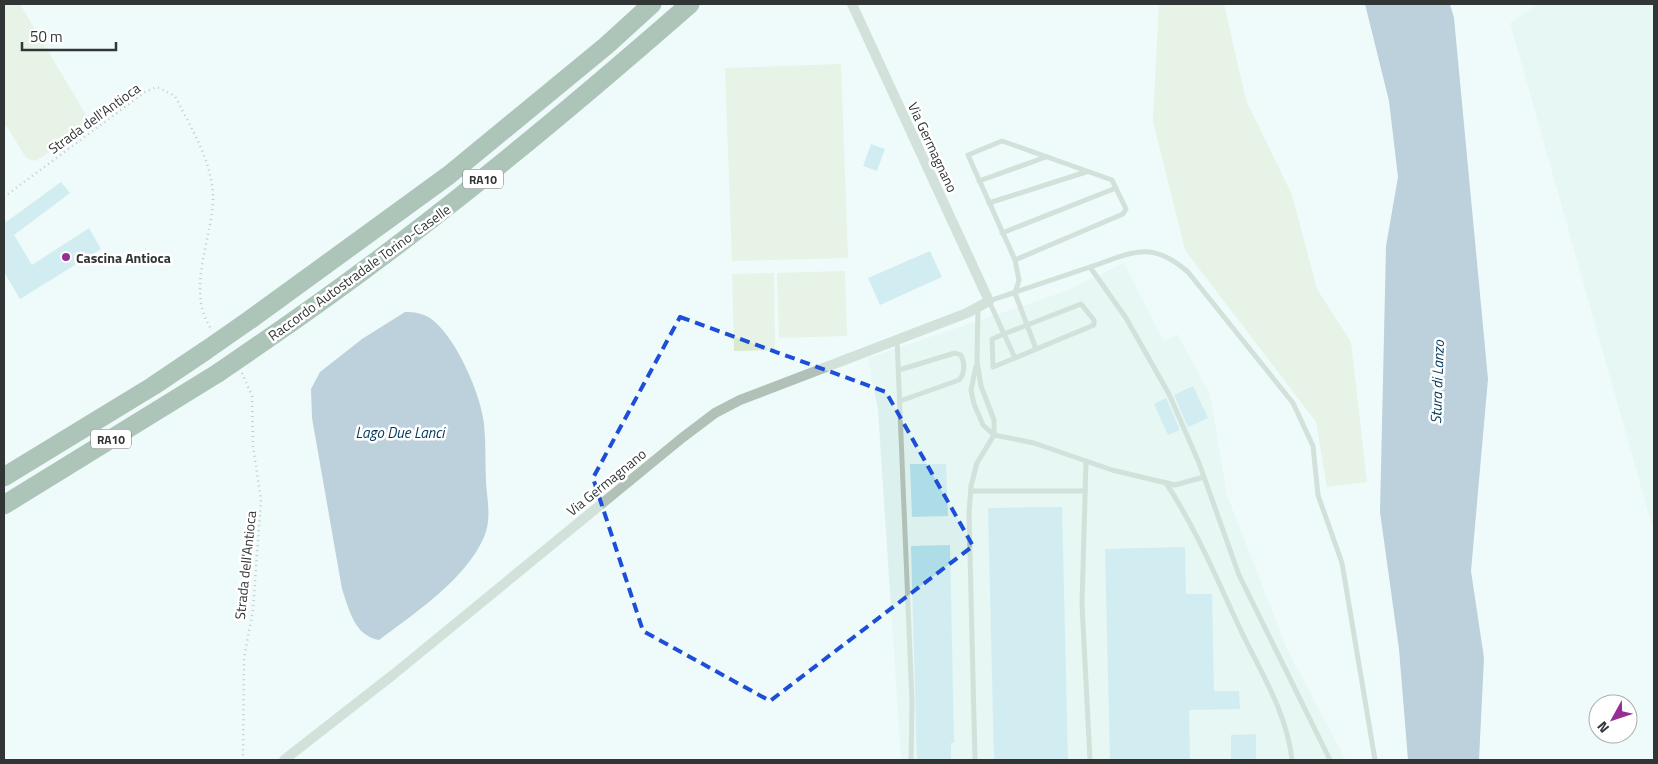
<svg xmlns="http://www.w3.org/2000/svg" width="1658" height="764" font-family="'Titillium Web',sans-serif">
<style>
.built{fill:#dcf1ee}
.green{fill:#dbe9ce}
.water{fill:#7f9eb7}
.building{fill:#aedce7}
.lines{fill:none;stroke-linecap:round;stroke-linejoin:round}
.path{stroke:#888f8f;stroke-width:2.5;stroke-dasharray:1 4;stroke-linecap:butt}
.service{stroke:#b1c1b7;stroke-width:5}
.minor{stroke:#b1c1b7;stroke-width:10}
.motorway{stroke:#5e816c;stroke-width:19}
.motorway-bridge{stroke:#5e816c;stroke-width:19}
.marked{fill:none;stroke:#1d4ed8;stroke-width:4;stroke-dasharray:10 6;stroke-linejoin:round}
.poi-dot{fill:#942f94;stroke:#fff;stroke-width:2}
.labels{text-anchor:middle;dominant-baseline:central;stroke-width:5;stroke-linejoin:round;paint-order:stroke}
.shield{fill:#fff;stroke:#6f7272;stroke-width:1}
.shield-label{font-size:12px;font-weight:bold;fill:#313535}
.street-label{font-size:14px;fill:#313535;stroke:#fff}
.poi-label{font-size:14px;font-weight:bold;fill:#313535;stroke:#fff;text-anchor:start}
.water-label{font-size:15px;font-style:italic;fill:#00385b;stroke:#fff}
</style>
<rect width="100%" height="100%" fill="#effbfa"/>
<g class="built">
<path d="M1538,4H1654V533L1510,23Z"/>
<path d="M1124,263L1164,342L1177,334L1210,394L1227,495L1287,649L1346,760H901L878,410L868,358L1066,291Z"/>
</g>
<g class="green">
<path d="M4,4H20L89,120C72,132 52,152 35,161L26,158L8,128L4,125Z"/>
<path d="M1159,4H1224L1246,100L1292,195L1317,289L1351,342L1367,482L1327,487L1316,422L1185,250L1153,121Z"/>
<path d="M841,64L848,258L732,261L725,68Z"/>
<path d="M845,271L847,336L779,338L777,273Z"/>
<path d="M774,273L775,350L734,351L732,274Z"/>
</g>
<g class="water">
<path d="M1365,4H1450L1454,18L1488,379L1471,571L1484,658L1479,760H1408L1399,649L1380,512L1386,246L1398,177L1389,101Z"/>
<path d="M405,312C414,312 422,313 430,318C455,335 481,394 484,424C486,443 485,462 486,481C487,501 492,518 484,537C466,579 415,613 379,640C355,636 349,610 342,589L312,418L311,389L320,372L362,339Z"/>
</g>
<g class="building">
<path d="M871,144L885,149L877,171L863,166Z"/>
<path d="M61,182L70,193L14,235L32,265L89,228L101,249L20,299L4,272V218L6,222Z"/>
<path d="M930,251L942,277L880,305L868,278Z"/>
<path d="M1193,386L1208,418L1188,427L1174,395Z"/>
<path d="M1166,398L1180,430L1168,435L1154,404Z"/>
<path d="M910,464H946L948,516L912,517Z"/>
<path d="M1062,507L1068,760H994L988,508Z"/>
<path d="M950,545L954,743H951V760H917L911,546Z"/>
<path d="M1185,547L1186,594H1212L1214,691H1239L1240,709L1189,710L1190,760H1110L1105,549Z"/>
<path d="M1256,734V760H1231V735Z"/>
</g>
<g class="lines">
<g class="path">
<path d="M4,197L145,92L157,87L175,96C191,128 211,159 213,195C214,236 184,291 212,330"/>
<path d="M242,373L252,396L253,446L261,500L253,610L244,658L243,760"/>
</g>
<g class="service">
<path d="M979,181L1046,157"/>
<path d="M989,203L1086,172"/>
<path d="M1002,233L1116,188"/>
<path d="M1015,260L1123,214L1126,209L1112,180L1002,141L968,155L1015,260L1019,280L1015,293L1036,349"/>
<path d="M1090,267C1132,253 1150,239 1188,272L1293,403L1313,446L1318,495L1342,563L1375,760"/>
<path d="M1081,304L1094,320V325L1015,358L1004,334Z"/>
<path d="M897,339L912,702L911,760"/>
<path d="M1015,358L993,367L992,339L1004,334L989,301L1090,267L1126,318L1169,394L1199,463L1239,575L1330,760"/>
<path d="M976,366L971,390L974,404L983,425L994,435L1034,443L1112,470L1175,485L1204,477"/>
<path d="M899,370L955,353L961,355C965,363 965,374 959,380L900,401"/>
<path d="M1086,461L1082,604L1090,760"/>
<path d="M1166,483C1197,530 1218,582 1242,633C1262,674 1287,714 1292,760"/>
<path d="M971,491H1085"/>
<path d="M975,760L969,513L971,486L977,463L994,435V420L981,386L977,361L978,307"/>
</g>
<path class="minor" d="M284,760L394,674L682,438L715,413L740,400L967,313L989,301L852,4"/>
<g class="motorway">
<path d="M251,319L449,175L607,45L652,4"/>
<path d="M266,340C415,238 554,123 690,4"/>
<path d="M4,477L153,386L205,351"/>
<path d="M4,505L218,373"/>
</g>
<g class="motorway-bridge">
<path d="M205,351L251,319"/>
<path d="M218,373L266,340"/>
</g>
</g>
<path d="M0 0H1658V764H0ZM680,317L886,392L973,546L770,701L643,631L593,478Z" fill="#effbfa" fill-opacity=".55" fill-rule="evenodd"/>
<path class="marked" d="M680,317L886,392L973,546L770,701L643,631L593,478Z"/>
<circle class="poi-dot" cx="66" cy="257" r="5"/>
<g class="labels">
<g class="shield">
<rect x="463" y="169.5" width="40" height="19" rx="4"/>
<rect x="91" y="429.5" width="40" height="19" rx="4"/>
</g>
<g class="shield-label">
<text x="483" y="179">RA10</text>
<text x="111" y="439">RA10</text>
</g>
<g class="street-label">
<text transform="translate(94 118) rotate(-36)">Strada dell'Antioca</text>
<text transform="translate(933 147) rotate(65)">Via Germagnano</text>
<text transform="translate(359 272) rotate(-36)">Raccordo Autostradale Torino-Caselle</text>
<text transform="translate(606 482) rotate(-39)">Via Germagnano</text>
<text transform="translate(245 565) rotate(-84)">Strada dell'Antioca</text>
</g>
<g class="poi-label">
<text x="76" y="257">Cascina Antioca</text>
</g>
<g class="water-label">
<text transform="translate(1437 382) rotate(-88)">Stura di Lanzo</text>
<text x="400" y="432">Lago Due Lanci</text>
</g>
</g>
<rect width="1658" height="764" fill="none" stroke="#313535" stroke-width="10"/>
<g transform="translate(1613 719) rotate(230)"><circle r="24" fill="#ffffff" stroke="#adaeae"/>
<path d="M0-4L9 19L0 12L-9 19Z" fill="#942f94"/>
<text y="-8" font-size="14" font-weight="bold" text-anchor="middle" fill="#313535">N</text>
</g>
<path d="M22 42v8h94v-8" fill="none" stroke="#313535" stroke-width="2.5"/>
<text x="30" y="42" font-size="15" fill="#313535" stroke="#ffffff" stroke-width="4" paint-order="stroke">50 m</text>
</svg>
